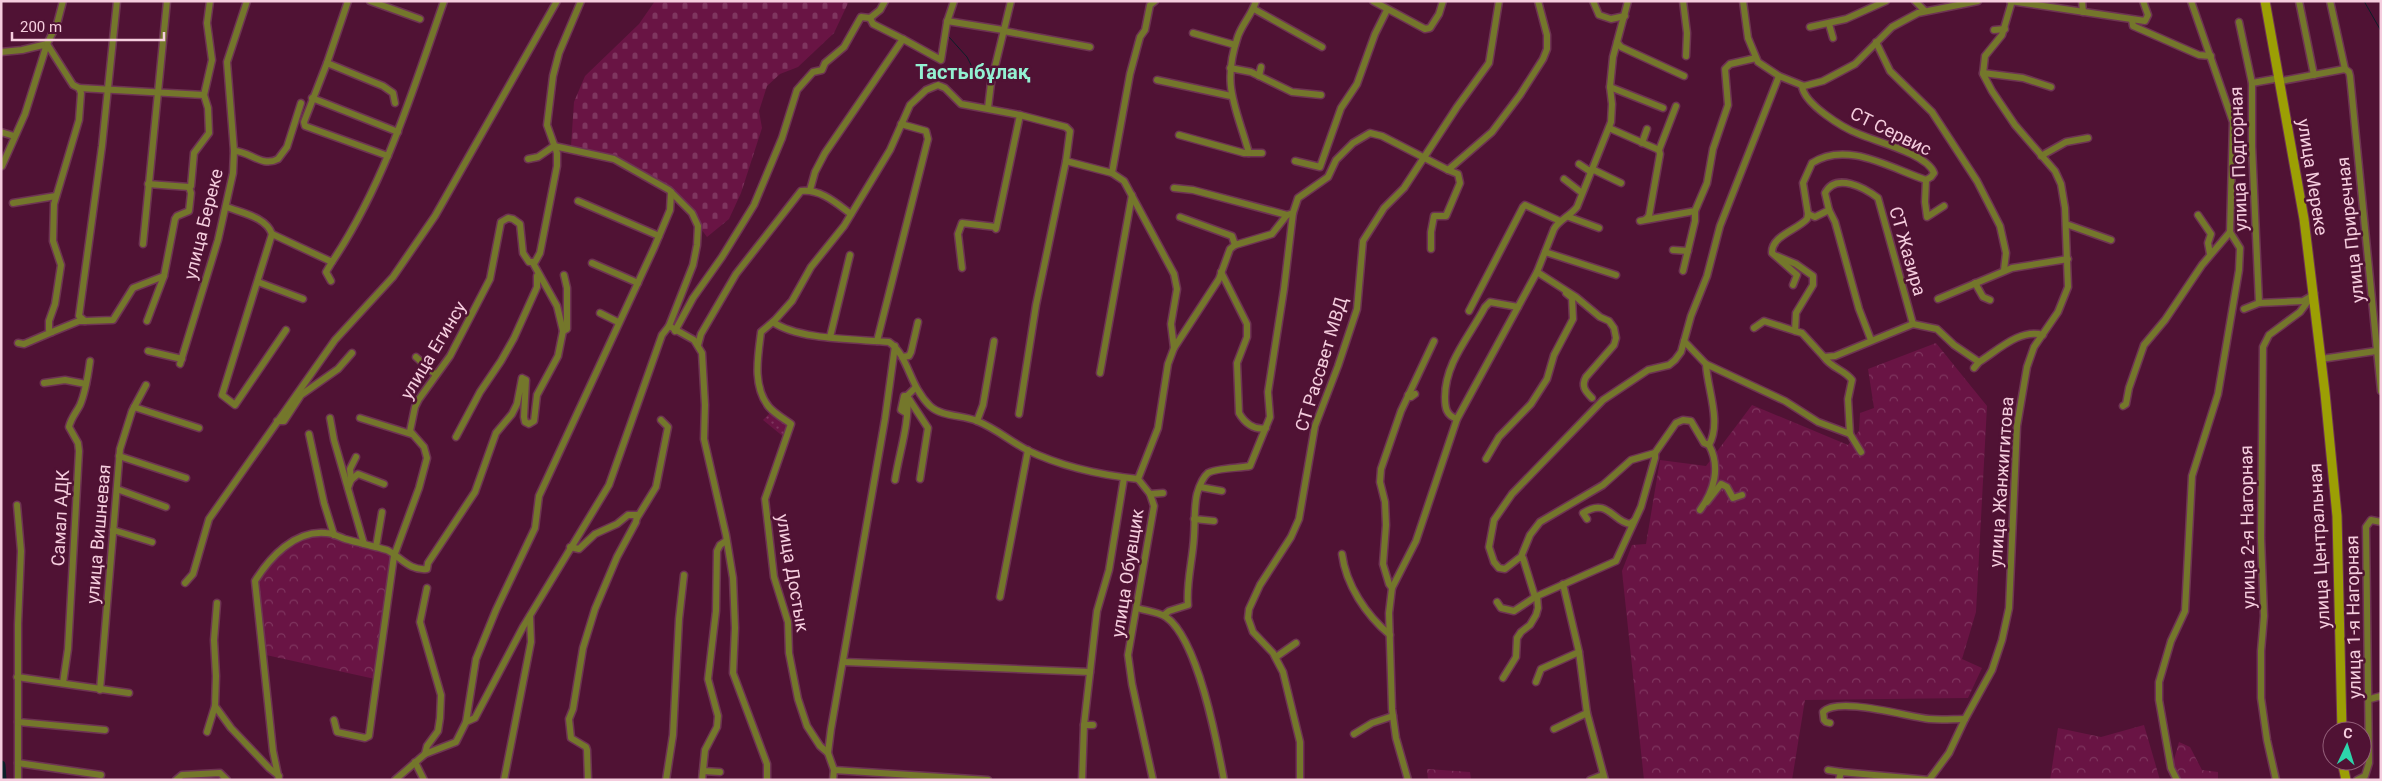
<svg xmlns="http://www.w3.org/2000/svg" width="2382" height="781" font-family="Roboto,sans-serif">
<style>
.grass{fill:url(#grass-dots)}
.forest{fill:url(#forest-crowns)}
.cemetery{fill:url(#cemetery-stones)}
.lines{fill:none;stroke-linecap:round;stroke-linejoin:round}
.stream{stroke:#0b1e28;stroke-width:1}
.river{stroke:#0b1e28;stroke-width:9}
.street-casing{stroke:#6e3453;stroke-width:9}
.secondary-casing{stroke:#6e3453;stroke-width:11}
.street{stroke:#74772b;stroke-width:6}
.secondary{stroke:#9c9f04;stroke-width:9}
.labels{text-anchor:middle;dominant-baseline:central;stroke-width:5;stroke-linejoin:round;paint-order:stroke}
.street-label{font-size:18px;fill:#f5cdde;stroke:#501234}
.quarter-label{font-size:20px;font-weight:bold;fill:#93f1d2;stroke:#501234}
</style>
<defs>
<pattern id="grass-dots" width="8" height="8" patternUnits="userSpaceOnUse" patternTransform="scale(1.25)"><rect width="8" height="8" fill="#691444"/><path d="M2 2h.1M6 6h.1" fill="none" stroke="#7f355f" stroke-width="1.8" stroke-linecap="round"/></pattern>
<pattern id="forest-crowns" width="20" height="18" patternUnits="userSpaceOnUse" patternTransform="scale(1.25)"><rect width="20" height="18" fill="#691444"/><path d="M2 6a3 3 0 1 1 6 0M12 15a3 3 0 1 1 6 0" fill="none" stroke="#7f355f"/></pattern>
<pattern id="cemetery-stones" width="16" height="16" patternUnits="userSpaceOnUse" patternTransform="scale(1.25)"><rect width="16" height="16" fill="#691444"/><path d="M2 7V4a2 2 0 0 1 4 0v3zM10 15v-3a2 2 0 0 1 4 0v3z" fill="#7f355f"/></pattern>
</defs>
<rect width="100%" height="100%" fill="#501234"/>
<path class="grass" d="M773,410L790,424L785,438L763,420Z"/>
<g class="forest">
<path d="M1936,343L1987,406L1976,612L1962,659L1982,668L1968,698L1805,700L1792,780H1644L1622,571L1632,545L1646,544L1660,460L1706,466L1752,405L1848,445L1859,431L1860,413L1874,408L1868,369Z"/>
<path d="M325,535L387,553L391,557L375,679L266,655L259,583L264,571L274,560L299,541Z"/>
<path d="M2144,725L2160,780H2050L2058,728L2101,737Z"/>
<path d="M2179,742L2190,747L2202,770L2218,772V780H2182L2173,763Z"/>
<path d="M1427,769L1470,772L1471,780H1428Z"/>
</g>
<path class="cemetery" d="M655,1H849L834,33L798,67L780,74L767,86L759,111L762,128L741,193L729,219L707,237L669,186L616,157L571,146L574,102L585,76L639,24Z"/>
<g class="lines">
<g class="stream">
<path d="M2364,1L2381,31"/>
<path d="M949,37L967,57L975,73"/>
</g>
<path class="river" d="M1,765L2,780"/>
<g class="street-casing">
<g id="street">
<path d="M117,1L102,146L79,316L85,321L113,320L133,288L164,276L175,219L177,216L189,211L191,193L189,187L191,186L194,153L209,133L208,108L204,95L212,60L207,23L210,1"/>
<path d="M370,1L420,19"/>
<path d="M1373,1L1425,29L1430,28L1439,14L1443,1"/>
<path d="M1593,1L1599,15L1611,19L1625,16"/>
<path d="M1683,1L1687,33L1686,56"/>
<path d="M1743,1L1748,38L1758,62L1779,76L1804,86L1823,81L1855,64L1892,27L1918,13L1978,1"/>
<path d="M1915,1L1925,11"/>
<path d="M2010,1L2145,21L2148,15L2143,1"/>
<path d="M2082,1L2083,12"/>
<path d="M2299,1L2314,75"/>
<path d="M2330,1L2345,69"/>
<path d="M1254,9L1322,47"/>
<path d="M870,18L873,24L903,39"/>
<path d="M2132,20L2133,26L2199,55L2211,56"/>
<path d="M947,21L1003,30"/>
<path d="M2239,22L2252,83V146L2259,303L2303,301L2310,297"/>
<path d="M1829,24L1833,38"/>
<path d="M1810,27L1846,19L1886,1"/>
<path d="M1994,30L2005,29"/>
<path d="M1004,31L1090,47"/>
<path d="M1193,33L1235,45"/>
<path d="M1617,42L1621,47L1684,76"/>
<path d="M1876,42L1890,71L1932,112L1977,181L2000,226L2006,253L2004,270"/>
<path d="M1,52L22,50L47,44L25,114L2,166"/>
<path d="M327,63L348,1"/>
<path d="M1230,68L1251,72L1292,92L1321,95"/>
<path d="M2345,69L2349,72L2350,76L2381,391"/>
<path d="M1983,73L2023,78L2051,87"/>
<path d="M1259,76L1261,67"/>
<path d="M1157,80L1231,96"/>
<path d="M2281,81L2345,69"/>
<path d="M2252,83L2280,78"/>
<path d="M1610,87L1663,108"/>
<path d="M79,88L204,95"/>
<path d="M312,98L398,132"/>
<path d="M988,108L991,83L1011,1"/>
<path d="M1609,128L1659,150"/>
<path d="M1,132L14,136"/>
<path d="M1179,135L1244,153H1262"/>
<path d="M1642,143L1647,129"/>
<path d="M234,151C250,151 262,168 278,159L287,147L301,103"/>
<path d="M1249,153C1236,106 1221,86 1238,36C1243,23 1252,14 1256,1"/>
<path d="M388,156L305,126L304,122L327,63L383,86L393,93L395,103"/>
<path d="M2041,156L2066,142L2088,138"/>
<path d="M1295,161L1320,167L1341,108L1357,84L1375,34L1387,10"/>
<path d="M1579,164L1591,172"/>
<path d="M1592,169L1621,183"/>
<path d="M1112,173L1130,74L1140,37L1145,30L1150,5L1155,1"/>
<path d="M1564,179L1582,193"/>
<path d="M1926,180L1925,202L1927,217L1944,206"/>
<path d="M148,184L189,187"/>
<path d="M1174,188L1193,190L1287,215"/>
<path d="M810,190L815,172L825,153L903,39L941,60L947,22L954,1"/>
<path d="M578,201L659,236"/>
<path d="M13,203L56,196"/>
<path d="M227,207C242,213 266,217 272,234L222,395L235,405L286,330"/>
<path d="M1829,210L1835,222L1859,309L1871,340"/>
<path d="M1808,214L1815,217L1829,210L1825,193C1836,172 1865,188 1878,198L1913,324"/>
<path d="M2198,215L2211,234L2208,243L2210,254"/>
<path d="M1180,217L1232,236L1235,245"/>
<path d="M1569,217L1599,228"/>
<path d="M1646,219L1649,216L1660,154L1659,150L1676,106"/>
<path d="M1640,221L1695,211L1707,183L1713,149L1728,105L1725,69L1730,64L1756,58"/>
<path d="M2066,224L2111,240"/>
<path d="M996,229L1020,115"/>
<path d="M272,234L332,262C385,183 413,90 444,1"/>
<path d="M143,244L167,1"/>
<path d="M1431,249V232L1434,216H1446L1460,183L1458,174L1448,170"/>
<path d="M1673,250L1688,251"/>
<path d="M1545,252L1616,275"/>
<path d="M1777,256L1796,264L1813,276V285L1796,313L1795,331L1802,333L1824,357L1835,356L1913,324L1937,329L1954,345L1979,362C1997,351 2020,328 2043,335"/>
<path d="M592,263L638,283"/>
<path d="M962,268L958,234L962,223L996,227"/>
<path d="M1683,271L1695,221V211"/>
<path d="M1221,272L1247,324V337L1237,363L1239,413C1244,422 1254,431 1266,428"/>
<path d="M1537,272L1576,297L1600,317L1609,321L1614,328L1616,338L1614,345L1586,377C1581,386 1585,391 1592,398"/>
<path d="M331,281L326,272L332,262"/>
<path d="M258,282L303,299"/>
<path d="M1975,283L1983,297L1990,300"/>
<path d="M1793,285L1797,275L1772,253C1771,236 1797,230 1807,219L1808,214L1803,183L1812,163C1847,140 1892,169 1926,180L1931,177L1934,173C1927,154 1877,142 1859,134C1843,128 1804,104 1802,86"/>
<path d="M1938,299L2012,268L2068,259"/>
<path d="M2244,309L2259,303"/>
<path d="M1469,311L1523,207L1525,205L1560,221"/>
<path d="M600,313L618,322"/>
<path d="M147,321L164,276"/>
<path d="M773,322C798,340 858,339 889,342C909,356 909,386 930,406C942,417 963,415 977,421C995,428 1010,441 1027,450C1062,467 1100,475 1138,479"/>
<path d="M669,326L694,340L702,353L705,405L704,439L726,535L733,578L735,628L733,673L767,764V780"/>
<path d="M1754,328L1764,321L1795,331"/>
<path d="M563,331L567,329V288L564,275"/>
<path d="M675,331L693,298L722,257L754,205L782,138L797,90L813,72L822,70L825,63L844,47L861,17L870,18L880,10L885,1"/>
<path d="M52,332L79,321H85"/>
<path d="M830,337L850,255"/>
<path d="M877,341L928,139L926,131L901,124"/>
<path d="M1684,341L1706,364L1785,401L1818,422L1850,434L1848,399L1852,380C1845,370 1831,368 1824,357"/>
<path d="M18,343L24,344L52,332L49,330V321L55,304L61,265L53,241L54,204L79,120L81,93L79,88L73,85L47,44L57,24L63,1"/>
<path d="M698,345L701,334L736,274L801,191C821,189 836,203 851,214"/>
<path d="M1174,348L1219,279L1230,249L1235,245L1272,234L1287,215L1293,213L1298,198L1328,177L1336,160L1353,143L1370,133L1382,136L1448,170L1492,132L1520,95L1543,59L1547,49V35L1538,1"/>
<path d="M148,351L182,359"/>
<path d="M416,357L436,375"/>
<path d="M902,357L909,356L911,352L918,322"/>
<path d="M2321,359L2376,351"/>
<path d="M180,364L218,240L233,173L234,151L227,62L247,1"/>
<path d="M1974,368L1979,362"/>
<path d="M1100,373L1132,195"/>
<path d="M44,383L65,380L86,384"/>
<path d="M915,388L907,396L928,428L920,479"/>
<path d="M1408,395L1411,397L1415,394"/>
<path d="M2123,406L2126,404L2129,388L2144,345L2165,320L2202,265L2230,232"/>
<path d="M134,407L199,428"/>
<path d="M1019,414L1036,305L1066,161"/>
<path d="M330,418L334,440L364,544"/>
<path d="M360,418L411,434"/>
<path d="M1457,419C1446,415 1445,408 1445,397C1445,363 1469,337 1485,307L1490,302L1518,307"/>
<path d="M277,421H284L301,395L338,369L352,353"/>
<path d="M977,421L983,405L994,341"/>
<path d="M309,434L324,503L334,535"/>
<path d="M1850,434L1861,452"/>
<path d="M456,437L480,392L501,361L514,338L537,287V276"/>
<path d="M1655,453V458L1641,507L1616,561L1535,597L1523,558H1519L1505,569L1499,568L1494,562L1489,547L1494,520L1512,494L1603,400L1648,370L1669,365L1675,360L1681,352L1691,316L1707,276L1720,226L1779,76"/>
<path d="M119,456L186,478"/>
<path d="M1486,459L1499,437L1531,404L1547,379L1554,355L1573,319L1572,298L1566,293"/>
<path d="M351,480L350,469L356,457"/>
<path d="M895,480C899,453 910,423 907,396H904L901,410L906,413"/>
<path d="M1200,487L1222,491"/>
<path d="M348,488L351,480L358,474L384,484"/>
<path d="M117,489L166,507"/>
<path d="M1150,494L1163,493"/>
<path d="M1707,502L1721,484L1727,487L1733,498L1742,495"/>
<path d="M17,505L21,551L18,624V780"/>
<path d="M1700,510C1714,491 1721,467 1709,445"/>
<path d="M637,518L656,487L668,427L661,420"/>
<path d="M1194,519L1214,521"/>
<path d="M1587,519L1583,513C1608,497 1613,522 1630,524L1634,521"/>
<path d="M113,530L152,542"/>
<path d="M376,547L382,512"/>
<path d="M570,547L579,549L595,534L617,524L628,515H637L636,522L617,557L595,609L583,648L573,709L569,719L571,738L586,747L587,750L588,780"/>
<path d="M1342,554C1346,585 1366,615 1390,635"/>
<path d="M1521,557L1530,535L1540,522L1603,485L1631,460L1655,453L1676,423L1683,420L1691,421L1704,443L1709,445C1722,422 1707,388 1706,364"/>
<path d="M185,583L193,574L209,519L335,340L393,277L435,216L557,1"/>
<path d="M1563,584L1579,652L1587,713L1605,780"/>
<path d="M1392,588L1416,541L1457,419L1537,272L1554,229C1559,220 1570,216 1577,207L1611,122L1612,104L1610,87L1613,57L1628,1"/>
<path d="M1000,597L1028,450"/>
<path d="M1497,602L1501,608L1514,611L1535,597"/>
<path d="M217,603L214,640L216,676L215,706L231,728L269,768L279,776"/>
<path d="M1137,608C1146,611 1159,612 1166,617C1198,639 1217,742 1224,780"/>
<path d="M1164,615L1169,611L1188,605C1186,582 1193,559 1194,536C1195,522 1194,507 1197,494C1199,487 1203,477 1208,473C1215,468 1241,468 1250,466L1270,417L1268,392L1284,289L1293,213"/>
<path d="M1276,657L1296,643"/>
<path d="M844,662L1090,672"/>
<path d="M17,677L129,693"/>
<path d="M1503,678L1516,657L1517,638L1521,632L1530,625L1536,615L1538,608L1537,596"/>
<path d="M1536,682L1541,669L1579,652"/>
<path d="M63,683L68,649L79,451L78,443L69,427C71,418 76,413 80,405C86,391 88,375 90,361"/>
<path d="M100,690L120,449L132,411L146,385"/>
<path d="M2370,699L2381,696"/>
<path d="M334,720L337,732L365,738L369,736L394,556L419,488L427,458L424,447L410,431L415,407L419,399L450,356L490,279L501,222L508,218L513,219L520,224L523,253L529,262H535L540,253L557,166V153L547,125L553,76L559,53L581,1"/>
<path d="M18,722L105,730"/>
<path d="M466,722L475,718L523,627L609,485L662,335L669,326L693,265L697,245L698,226L692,213L669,190L614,159L554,146L538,157L528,159"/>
<path d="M1830,723L1826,722L1824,720L1823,712C1838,696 1908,717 1929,719C1941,720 1953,719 1965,719"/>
<path d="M1084,725L1097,611L1109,570L1124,478"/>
<path d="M1554,729L1587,713"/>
<path d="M207,732L215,706"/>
<path d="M1354,734L1372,723L1393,716"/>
<path d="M828,753L820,746L807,726L798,699L789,653L788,622L774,577L765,499L791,424C784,419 774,413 769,407C752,386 758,356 761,332L775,320L792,301L811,267L844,226L890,150L910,105L926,90L938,85L945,88L961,104L1020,115L1066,127L1070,131L1066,161L1112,173L1124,181L1174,274L1177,289L1171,324L1174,348L1168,364L1158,428L1138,479L1150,494L1154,506L1128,655L1132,684L1153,780"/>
<path d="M425,754L456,742L466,722L476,659L496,610L535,528L539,496L654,248L670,210L671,192"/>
<path d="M415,762L424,780"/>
<path d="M18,763L101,775"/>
<path d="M834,770L988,780"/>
<path d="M1828,770L1841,772"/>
<path d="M703,771L720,772"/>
<path d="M176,780L182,775L220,773L227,780"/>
<path d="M279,780L273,751L255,581C270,557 295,530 326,533C333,533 339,537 345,539C359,543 373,546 387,550C401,557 409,571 427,569L428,563L475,492L496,433L512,414L517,404L522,378L526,380L524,417L525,422L529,424L534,421L537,395L558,356L563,331L557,306L533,263"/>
<path d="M395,780L425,754L427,746L438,731L440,718L441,695L420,622L427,588"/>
<path d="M504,780L531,642L530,616"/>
<path d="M666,780L673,735L679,619L684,575"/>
<path d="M702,780L705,750L717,727L718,716L708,679L716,611L717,551L720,545L726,541"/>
<path d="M833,780L834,770L828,753L831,729L885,419L895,346"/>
<path d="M1082,780L1084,725H1093"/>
<path d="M1300,780V742L1283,672L1273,653L1253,632L1248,618L1249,609L1260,585L1291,537L1299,519L1315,426L1338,366L1357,309L1363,241L1384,208L1404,188L1457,107L1489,63L1499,1"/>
<path d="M1408,780L1396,738L1392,709L1389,613L1392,588L1389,584L1383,564L1386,525L1385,502L1380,482L1381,469L1401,411L1434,341"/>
<path d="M1590,780L1603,775"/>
<path d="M1839,780L1841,772L1929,780"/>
<path d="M1929,780L1949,753L1965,719L1992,670L2002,640L2009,608L2017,426L2027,367L2034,347L2058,312L2068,287L2065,208L2061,184L2055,171L2015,125L1992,91L1983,74L1985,56L2002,35L2012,1"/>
<path d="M2177,780L2171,768L2159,700V682L2171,641L2185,611L2192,476L2218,394L2239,270L2240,248L2230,232L2233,122L2191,1"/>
<path d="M2276,780L2267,740L2261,698V651L2264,616L2261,538L2263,347L2269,335L2300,312L2314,293"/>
<path d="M2357,780L2365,776L2369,763L2366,527L2371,520L2381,522"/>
</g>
</g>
<g class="secondary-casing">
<g id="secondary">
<path d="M2265,1L2304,219L2325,393L2337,516L2342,731"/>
<path d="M2342,761L2346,780"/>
</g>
</g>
<use href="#street" class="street"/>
<use href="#secondary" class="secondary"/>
</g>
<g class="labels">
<g class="street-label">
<text transform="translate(1891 131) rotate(26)">СТ Сервис</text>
<text transform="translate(2238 159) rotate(-92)">улица Подгорная</text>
<text transform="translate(2313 177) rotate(81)">улица Мереке</text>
<text transform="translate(203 224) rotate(-76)">улица Береке</text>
<text transform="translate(2350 230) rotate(-96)">улица Приречная</text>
<text transform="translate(1908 251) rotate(74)">СТ Жазира</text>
<text transform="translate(433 350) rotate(-59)">улица Егинсу</text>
<text transform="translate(1321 364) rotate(-73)">СТ Рассвет МВД</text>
<text transform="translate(2001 482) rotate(-86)">улица Жанжигитова</text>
<text transform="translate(60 518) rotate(-87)">Самал АДК</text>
<text transform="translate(2247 527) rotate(-91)">улица 2-я Нагорная</text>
<text transform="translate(98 534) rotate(-85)">улица Вишневая</text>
<text transform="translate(2319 546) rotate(-93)">улица Центральная</text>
<text transform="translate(793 573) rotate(80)">улица Достык</text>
<text transform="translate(1127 573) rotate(-81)">улица Обувщик</text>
<text transform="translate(2353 617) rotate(-91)">улица 1-я Нагорная</text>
</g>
<g class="quarter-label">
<text x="973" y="72">Тастыбұлақ</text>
</g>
</g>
<rect width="2382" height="781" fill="none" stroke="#f5cdde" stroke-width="5"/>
<g transform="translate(2347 746) rotate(4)"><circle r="24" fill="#501234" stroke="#925d78"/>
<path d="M0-4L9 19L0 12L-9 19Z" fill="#2dd5ab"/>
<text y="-8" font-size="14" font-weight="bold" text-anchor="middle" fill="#f5cdde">С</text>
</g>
<path d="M12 32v8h152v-8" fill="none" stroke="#f5cdde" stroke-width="2.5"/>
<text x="20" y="32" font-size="15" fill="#f5cdde" stroke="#501234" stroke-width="4" paint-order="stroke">200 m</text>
</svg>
